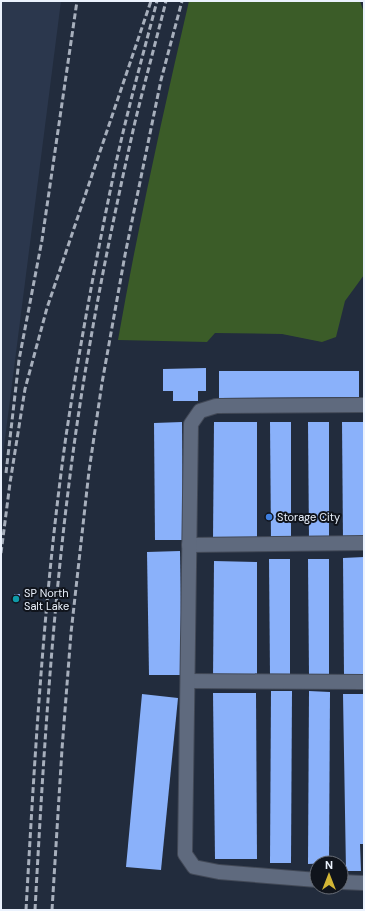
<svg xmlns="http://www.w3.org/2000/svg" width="365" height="911" font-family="'DM Sans',sans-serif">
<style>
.built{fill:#2b374d}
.green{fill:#3b5c28}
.building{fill:#8ab1fa}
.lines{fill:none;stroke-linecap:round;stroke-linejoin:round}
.minor-casing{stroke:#424957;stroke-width:16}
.minor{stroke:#5f6a7e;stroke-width:14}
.rail{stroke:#a7afbc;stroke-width:3;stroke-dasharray:6 3;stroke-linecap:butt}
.shop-dot{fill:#3f7fe0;stroke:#10141c;stroke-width:1.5}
.culture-dot{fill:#0f9aa8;stroke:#10141c;stroke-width:1.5}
.labels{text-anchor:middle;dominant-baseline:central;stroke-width:4;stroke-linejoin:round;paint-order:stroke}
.poi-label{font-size:11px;fill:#ebf2fd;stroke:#10141c;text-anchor:start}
</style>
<rect width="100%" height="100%" fill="#222c3d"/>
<path class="built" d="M1,1H61L1,470Z"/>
<path class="green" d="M189,1H360L364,13V275L345,301L336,337L322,342L282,334L215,333L207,342L118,340C138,226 163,113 189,1Z"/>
<g class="building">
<path d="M206,368V391H198V401H173V391H163V369Z"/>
<path d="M219,371H359V397L219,398Z"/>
<path d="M182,422L183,540H155L154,423Z"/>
<path d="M214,422H257V540H213Z"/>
<path d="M270,422H291V540H271Z"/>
<path d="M308,422H329V540H309Z"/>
<path d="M342,422H364V540H343Z"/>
<path d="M180,551L182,675H149L147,552Z"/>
<path d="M364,557V675H344L343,558Z"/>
<path d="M269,559H290V675L270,676Z"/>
<path d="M308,559H329V675L309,676Z"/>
<path d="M214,561L257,562V680H213Z"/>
<path d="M14,594H20L19,601L14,600Z"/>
<path d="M271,691H292L291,863H270Z"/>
<path d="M309,691L330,692L329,863L308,864Z"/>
<path d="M213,693H256L257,859H215Z"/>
<path d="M142,694L178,698L161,870L126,867Z"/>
<path d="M343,694H364V844H360L361,871H346Z"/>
</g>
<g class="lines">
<g class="minor-casing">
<g id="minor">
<path d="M189,545L364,543"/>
<path d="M188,681L364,682"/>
<path d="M317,880L219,872L194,867L185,854L191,424L200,411L216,406L364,405"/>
<path d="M341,882L364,883"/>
</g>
</g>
<use href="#minor" class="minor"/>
<g class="rail">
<path d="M6,473L19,360L42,240L77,1"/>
<path d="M1,553L10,483L25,389L47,308L151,1"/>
<path d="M26,910C35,752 44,593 66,436C80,344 97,253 116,163C128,108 143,55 157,1"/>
<path d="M35,910C43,762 52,615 71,468C86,352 109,236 135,122C145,81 156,41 166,1"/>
<path d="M52,910L62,749L71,633L89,471L102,383L125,255L161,80L182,1"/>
</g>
</g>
<circle class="shop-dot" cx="269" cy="517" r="4"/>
<circle class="culture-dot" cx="16" cy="599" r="4"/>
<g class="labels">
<g class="poi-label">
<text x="277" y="517">Storage City</text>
<text x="24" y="593">SP North<tspan x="24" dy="13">Salt Lake</tspan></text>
</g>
</g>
<rect width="365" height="911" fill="none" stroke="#ebf2fd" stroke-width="4"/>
<g transform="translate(329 875)"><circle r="19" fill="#10141c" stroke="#686d76"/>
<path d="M0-3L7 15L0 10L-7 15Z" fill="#d3b635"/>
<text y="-6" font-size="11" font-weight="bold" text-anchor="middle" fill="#ebf2fd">N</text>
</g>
</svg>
